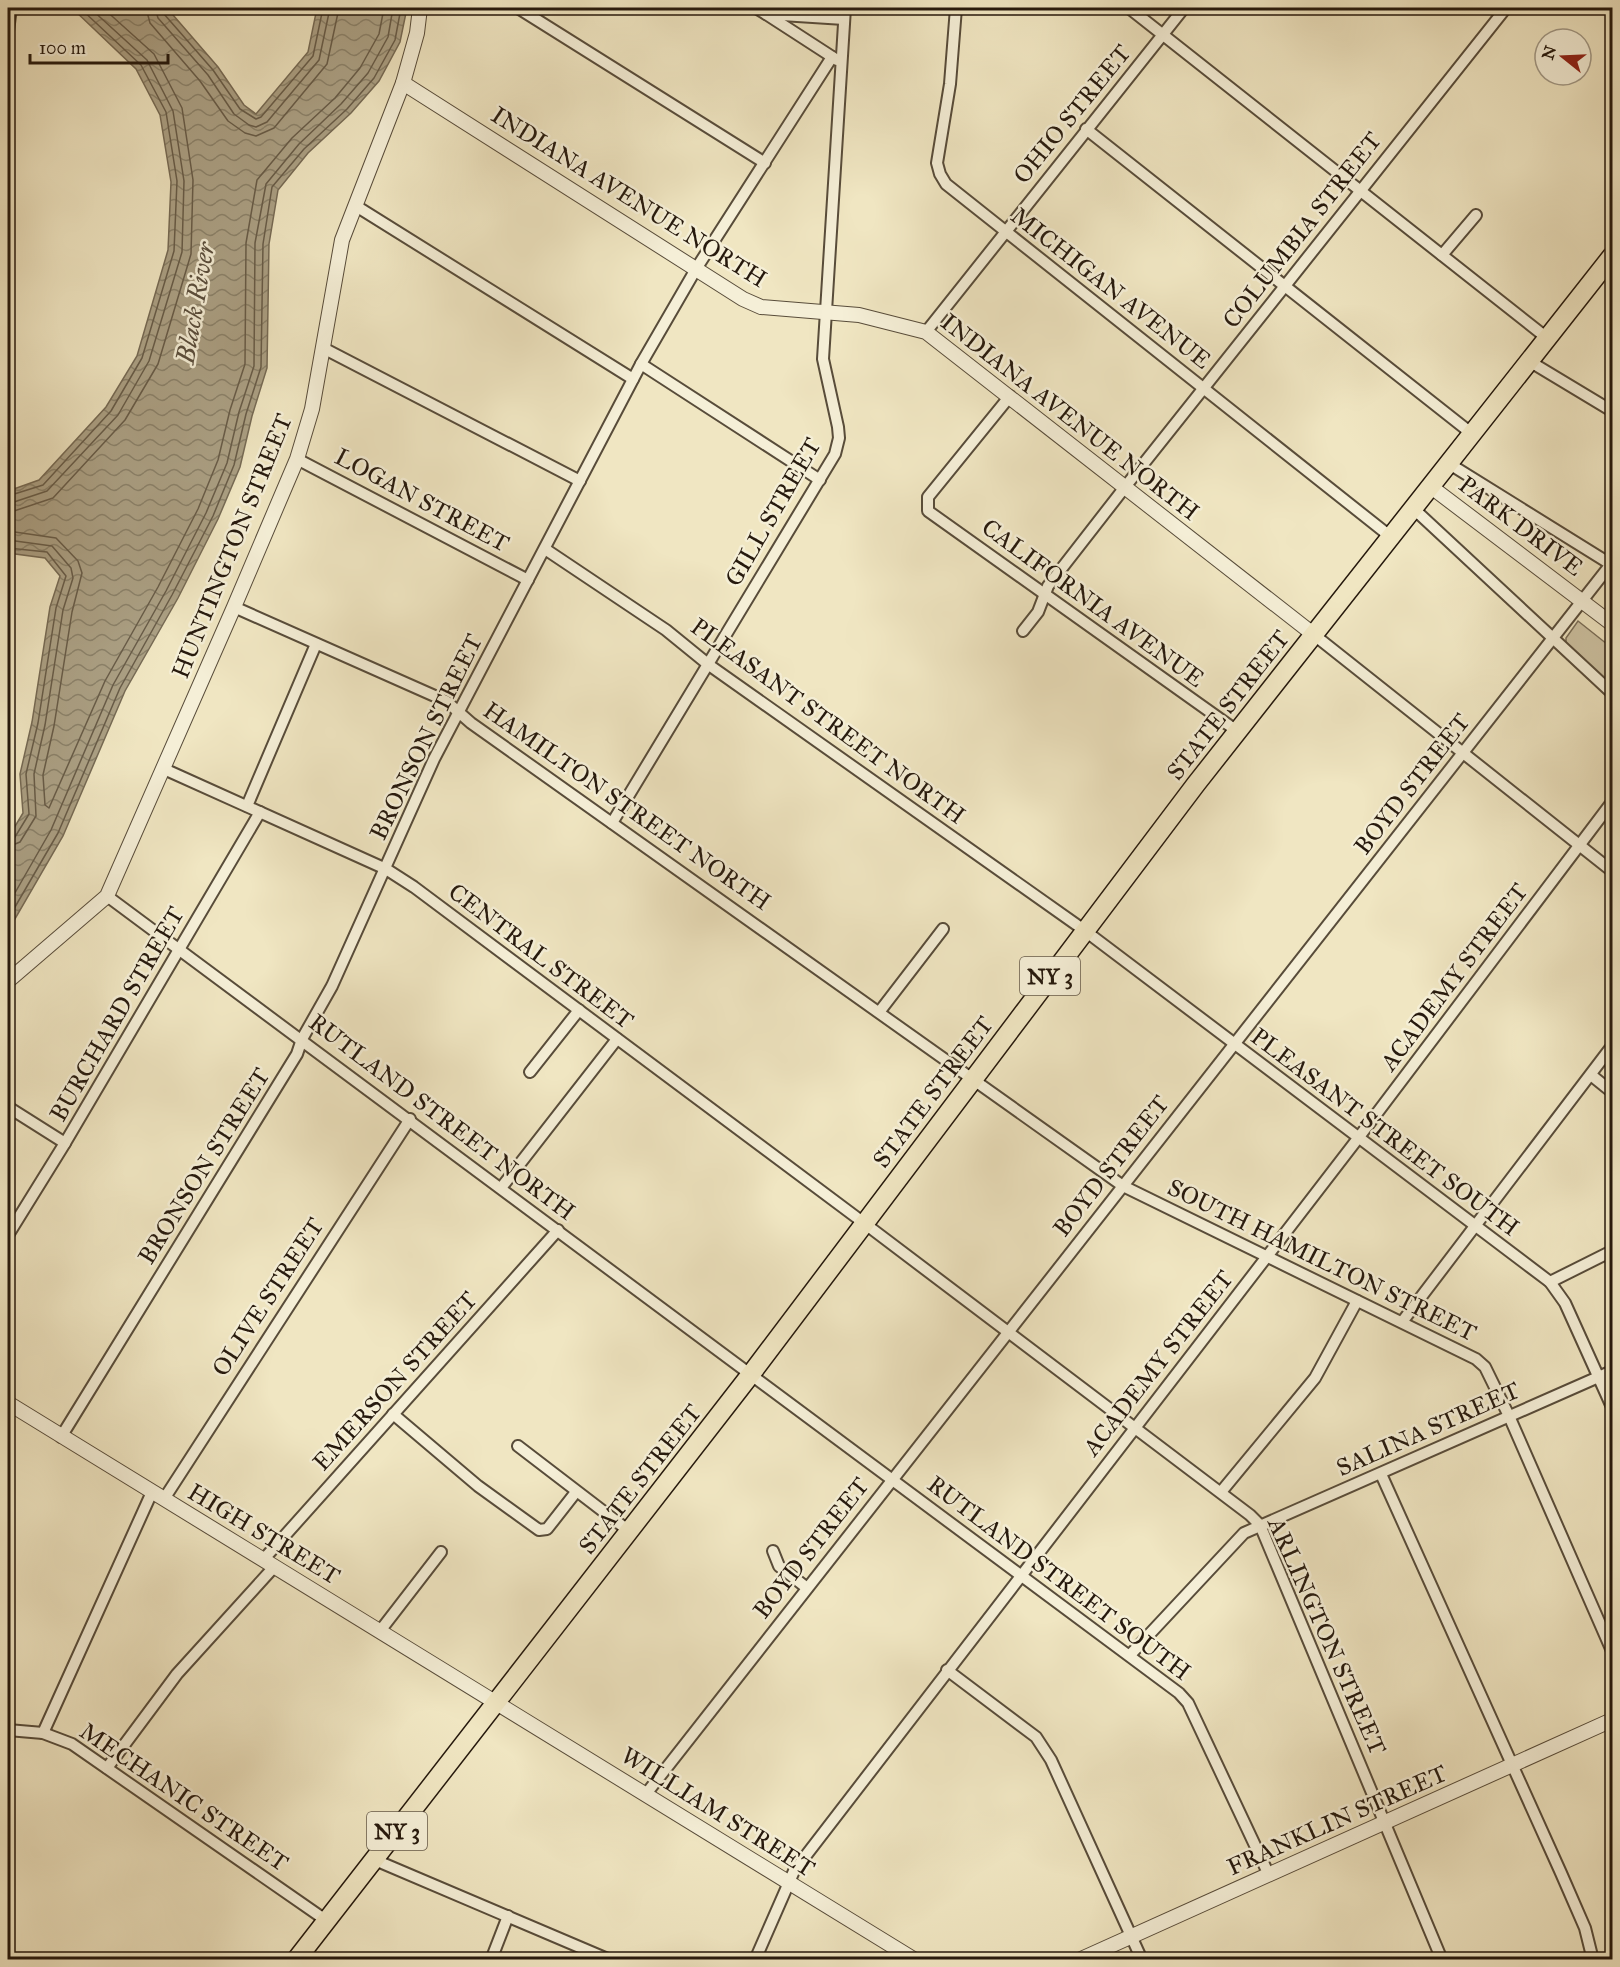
<svg xmlns="http://www.w3.org/2000/svg" width="1620" height="1967" font-family="'IM FELL Great Primer',serif">
<style>
.grass{fill:#cec3a3;stroke:#7a6e58;stroke-width:1.5}
.water{fill:url(#water-waves);stroke:#766a54;stroke-width:1.5}
.lines{fill:none;stroke-linecap:round;stroke-linejoin:round}
.shore{stroke:#685c48;stroke-width:1.5}
.minor-casing{stroke:#584c3a;stroke-width:14}
.tertiary-casing{stroke:#584c3a;stroke-width:16}
.trunk-casing{stroke:#26190d;stroke-width:21}
.minor{stroke:#f5efd7;stroke-width:10}
.tertiary{stroke:#f5efd7;stroke-width:14}
.trunk{stroke:#f0e6c2;stroke-width:18}
.labels{text-anchor:middle;dominant-baseline:central;stroke-width:5;stroke-linejoin:round;paint-order:stroke}
.shield{fill:#f5efd7;stroke:#64594a;stroke-width:1.5}
.shield-label{font-size:22px;font-weight:bold;fill:#26190d}
.street-label{font-size:24px;fill:#26190d;stroke:#f5efd7}
.water-label{font-size:26px;font-style:italic;fill:#5b4f3d;stroke:#f5efd7}
</style>
<defs>
<pattern id="water-waves" width="16" height="10" patternUnits="userSpaceOnUse" patternTransform="scale(1.5)"><rect width="16" height="10" fill="#aba084"/><path d="M0 5q4-4 8 0t8 0" fill="none" stroke="#8b826a"/></pattern>
</defs>
<rect width="100%" height="100%" fill="#f0e6c2"/>
<filter id="stains"><feTurbulence type="fractalNoise" baseFrequency=".00333" numOctaves="4"/><feColorMatrix values="0 0 0 0 .2 0 0 0 0 .09 0 0 0 0 .02 0 0 0 .5 -.17"/></filter>
<radialGradient id="worn" r=".72"><stop offset=".6" stop-color="#630" stop-opacity="0"/><stop offset="1" stop-color="#630" stop-opacity=".3"/></radialGradient>
<path class="grass" d="M1578,621L1612,648V686L1566,643V638Z"/>
<path class="water" d="M72,8H167L218,67L244,105L256,114L308,52L317,8H407L400,42L379,81L351,113L308,153L278,190L269,244L267,368L252,416L240,467L218,519L178,598L125,691L63,836L8,931V838L23,813L20,774L32,722L50,607L60,576L45,558L8,553V491L39,480L106,407L137,356L168,250L171,182L160,115L136,69Z"/>
<g class="lines">
<g class="shore">
<path d="M146,8L150,23L200,81L228,121L245,133L256,136L274,128L327,64L339,8"/>
<path d="M155,8L158,18L208,75L234,114L249,125L256,127L267,122L319,60L330,8"/>
<path d="M163,8L164,14L213,70L240,109L256,119L261,117L313,56L323,8"/>
<path d="M8,496L43,485L111,411L142,358L174,251L177,181L166,112L141,65L80,8"/>
<path d="M8,504L47,491L118,415L149,361L182,252L184,181L173,111L147,60L90,8"/>
<path d="M8,513L53,498L125,420L158,364L191,254L193,180L182,108L154,54L103,8"/>
<path d="M8,531L56,538L78,561L82,573L72,612L54,726L43,775L45,805L49,808L105,681L158,587L198,509L218,460L230,410L245,364L246,243L257,180L292,138L335,98L360,68L379,34L384,8"/>
<path d="M8,540L52,546L71,568L73,578L63,610L45,725L34,774L36,816L20,842L8,847"/>
<path d="M8,548L47,552L66,576L56,608L38,723L26,774L29,814L15,837L8,840"/>
<path d="M8,905L51,830L113,685L166,591L206,513L227,463L239,412L254,366L255,243L266,184L299,144L341,104L368,73L388,37L393,8"/>
<path d="M8,919L58,833L120,688L172,595L213,516L234,465L246,414L261,367L263,244L272,187L304,149L347,109L374,78L395,40L401,8"/>
</g>
<g class="minor-casing">
<g id="minor">
<path d="M518,8L765,163"/>
<path d="M756,8L766,14L844,19"/>
<path d="M956,8L950,84L937,163L940,174L946,184L1391,537"/>
<path d="M1129,8L1547,338"/>
<path d="M766,14L837,60"/>
<path d="M8,31L11,8"/>
<path d="M1086,129L1471,433"/>
<path d="M356,206L633,379"/>
<path d="M1442,255L1476,215"/>
<path d="M926,332L1184,8"/>
<path d="M323,348L580,481"/>
<path d="M1529,361L1612,411"/>
<path d="M641,364L820,480"/>
<path d="M1010,396L928,497V511L1237,731"/>
<path d="M297,459L528,580"/>
<path d="M1448,463L1612,565"/>
<path d="M1414,509L1612,693"/>
<path d="M545,549L666,630L709,665L1084,930L1550,1282L1565,1303L1612,1407"/>
<path d="M234,607L446,701L471,723L1123,1186L1476,1359L1485,1367L1509,1416L1612,1651"/>
<path d="M1023,631L1038,612L1048,586L1125,487L1506,8"/>
<path d="M1313,634L1612,871"/>
<path d="M164,769L386,869L414,887L864,1223L1250,1515L1260,1525L1442,1960"/>
<path d="M247,806L316,644"/>
<path d="M612,823L835,454L839,438L838,427L823,359L845,8"/>
<path d="M107,896L1179,1693L1188,1703L1269,1875"/>
<path d="M880,1011L943,929"/>
<path d="M530,1072L579,1010"/>
<path d="M1591,1075L1612,1092"/>
<path d="M8,1107L65,1143"/>
<path d="M501,1188L617,1039"/>
<path d="M8,1235L65,1143L260,812"/>
<path d="M1550,1282L1612,1251"/>
<path d="M1402,1322L1612,1046"/>
<path d="M393,1414L478,1486L539,1530L547,1529L576,1492"/>
<path d="M61,1437L297,1054L302,1039L332,986L434,759L641,364L696,269L832,57"/>
<path d="M518,1446L629,1531"/>
<path d="M1381,1474L1561,1873L1585,1928L1593,1960"/>
<path d="M1221,1492L1315,1378L1357,1301"/>
<path d="M164,1499L410,1119"/>
<path d="M773,1551L779,1566L807,1588"/>
<path d="M263,1560L558,1230"/>
<path d="M380,1631L441,1552"/>
<path d="M1130,1655L1244,1533L1612,1371"/>
<path d="M947,1670L1036,1737L1051,1760L1142,1960"/>
<path d="M8,1730L43,1733L72,1744L327,1921"/>
<path d="M43,1733L152,1492"/>
<path d="M107,1768L177,1674L274,1567"/>
<path d="M646,1794L1611,564"/>
<path d="M375,1860L610,1960"/>
<path d="M491,1960L508,1916"/>
<path d="M755,1960L794,1871L1359,1137L1612,802"/>
</g>
</g>
<g class="tertiary-casing">
<g id="tertiary">
<path d="M403,83L743,299L761,307L859,315L926,332L1313,634"/>
<path d="M1430,486L1612,624"/>
<path d="M8,981L107,896L234,607L297,459L312,409L342,240L403,83L417,33L420,8"/>
<path d="M8,1403L915,1960"/>
<path d="M1079,1960L1612,1720"/>
</g>
</g>
<g class="trunk-casing">
<path id="trunk" d="M296,1960L751,1374L1196,784L1612,256"/>
</g>
<use href="#minor" class="minor"/>
<use href="#tertiary" class="tertiary"/>
<use href="#trunk" class="trunk"/>
</g>
<g class="labels">
<g class="shield">
<rect x="1020" y="957" width="60" height="38" rx="4.5"/>
<rect x="367" y="1812" width="60" height="38" rx="4.5"/>
</g>
<g class="shield-label">
<text x="1050" y="976">NY 3</text>
<text x="397" y="1831">NY 3</text>
</g>
<g class="street-label">
<text transform="translate(1072 114) rotate(-51)">OHIO STREET</text>
<text transform="translate(629 197) rotate(32)">INDIANA AVENUE NORTH</text>
<text transform="translate(1302 230) rotate(-52)">COLUMBIA STREET</text>
<text transform="translate(1111 288) rotate(38)">MICHIGAN AVENUE</text>
<text transform="translate(1070 417) rotate(38)">INDIANA AVENUE NORTH</text>
<text transform="translate(422 500) rotate(28)">LOGAN STREET</text>
<text transform="translate(773 512) rotate(-60)">GILL STREET</text>
<text transform="translate(1521 526) rotate(37)">PARK DRIVE</text>
<text transform="translate(232 546) rotate(-68)">HUNTINGTON STREET</text>
<text transform="translate(1093 603) rotate(36)">CALIFORNIA AVENUE</text>
<text transform="translate(1228 705) rotate(-52)">STATE STREET</text>
<text transform="translate(828 721) rotate(36)">PLEASANT STREET NORTH</text>
<text transform="translate(426 737) rotate(-64)">BRONSON STREET</text>
<text transform="translate(1412 784) rotate(-52)">BOYD STREET</text>
<text transform="translate(627 806) rotate(35)">HAMILTON STREET NORTH</text>
<text transform="translate(541 956) rotate(37)">CENTRAL STREET</text>
<text transform="translate(1454 977) rotate(-53)">ACADEMY STREET</text>
<text transform="translate(117 1014) rotate(-60)">BURCHARD STREET</text>
<text transform="translate(933 1092) rotate(-53)">STATE STREET</text>
<text transform="translate(442 1117) rotate(37)">RUTLAND STREET NORTH</text>
<text transform="translate(1385 1132) rotate(37)">PLEASANT STREET SOUTH</text>
<text transform="translate(204 1166) rotate(-58)">BRONSON STREET</text>
<text transform="translate(1111 1166) rotate(-52)">BOYD STREET</text>
<text transform="translate(1322 1260) rotate(26)">SOUTH HAMILTON STREET</text>
<text transform="translate(268 1297) rotate(-57)">OLIVE STREET</text>
<text transform="translate(1158 1363) rotate(-52)">ACADEMY STREET</text>
<text transform="translate(395 1381) rotate(-48)">EMERSON STREET</text>
<text transform="translate(1428 1429) rotate(-24)">SALINA STREET</text>
<text transform="translate(640 1479) rotate(-52)">STATE STREET</text>
<text transform="translate(264 1534) rotate(31)">HIGH STREET</text>
<text transform="translate(811 1548) rotate(-52)">BOYD STREET</text>
<text transform="translate(1059 1578) rotate(37)">RUTLAND STREET SOUTH</text>
<text transform="translate(1327 1636) rotate(66)">ARLINGTON STREET</text>
<text transform="translate(184 1797) rotate(34)">MECHANIC STREET</text>
<text transform="translate(718 1812) rotate(32)">WILLIAM STREET</text>
<text transform="translate(1337 1820) rotate(-24)">FRANKLIN STREET</text>
</g>
<g class="water-label">
<text transform="translate(195 303) rotate(-80)">Black River</text>
</g>
</g>
<rect width="1620" height="1967" fill="none" stroke="#f0e6c2" stroke-width="30"/>
<rect x="9" y="9" width="1602" height="1949" fill="none" stroke="#26190d" stroke-width="3"/>
<rect x="15" y="15" width="1590" height="1937" fill="none" stroke="#26190d" stroke-width="1.5"/>
<g transform="translate(1563 57) rotate(288)"><circle r="28" fill="#f5efd7" stroke="#a29986" stroke-width="1.5"/>
<path d="M0-4.5L10 22L0 15L-10 22Z" fill="#8f2418"/>
<text y="-9" font-size="16" font-weight="bold" text-anchor="middle" fill="#26190d">N</text>
</g>
<path d="M30 54v9h138v-9" fill="none" stroke="#26190d" stroke-width="3"/>
<text x="39" y="54" font-size="18" fill="#26190d" stroke="#f5efd7" stroke-width="4.5" paint-order="stroke">100 m</text>
<rect width="100%" height="100%" filter="url(#stains)"/>
<rect width="100%" height="100%" fill="url(#worn)"/>
</svg>
